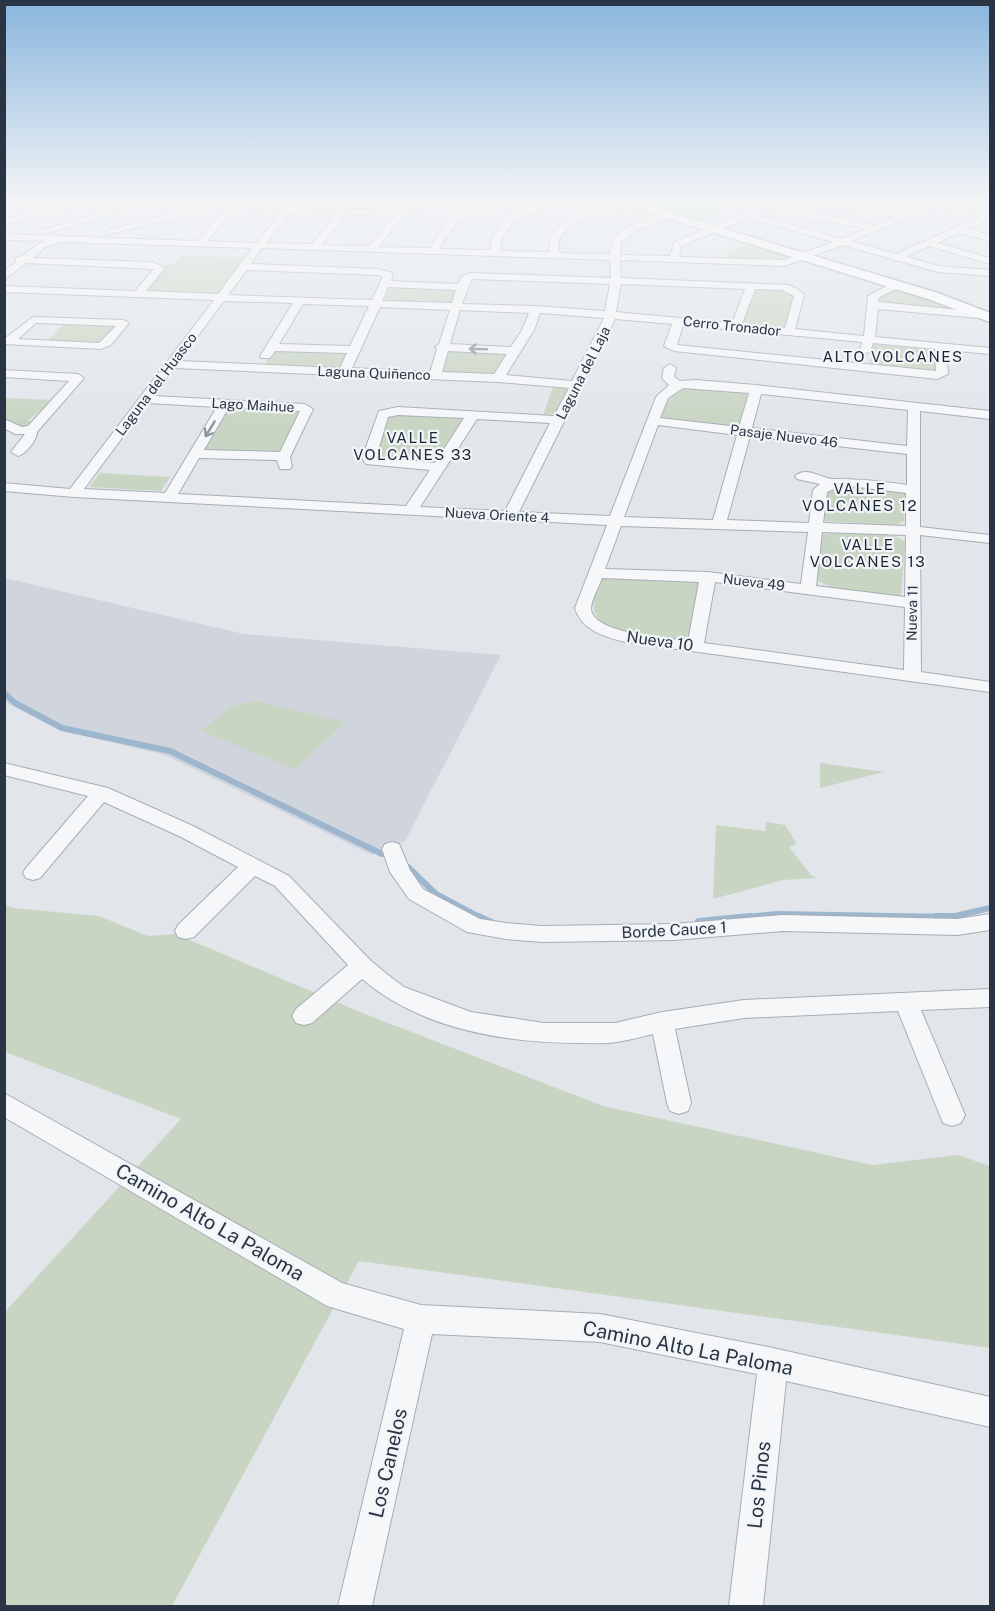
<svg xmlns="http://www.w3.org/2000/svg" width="995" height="1611" font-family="'Public Sans',sans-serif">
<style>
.built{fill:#d0d5dd}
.green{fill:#c9d5c3}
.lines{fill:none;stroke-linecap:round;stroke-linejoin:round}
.stream-far1{stroke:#9cb6cd;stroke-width:6}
.stream{stroke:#9cb6cd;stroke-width:8}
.street-casing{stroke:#a7adb6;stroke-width:2}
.secondary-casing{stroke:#a7adb6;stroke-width:3}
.street{fill:#f5f7f9;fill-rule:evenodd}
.secondary{fill:#fff;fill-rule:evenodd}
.oneway{stroke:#8f969e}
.labels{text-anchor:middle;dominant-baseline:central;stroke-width:4.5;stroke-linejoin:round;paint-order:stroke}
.far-street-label{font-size:14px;fill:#293544;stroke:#f2f5f8}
.far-neighbourhood-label{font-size:15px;letter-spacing:1.5px;fill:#1b2635;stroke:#f2f5f8}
.street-label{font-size:16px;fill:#293544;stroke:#f2f5f8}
.near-street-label{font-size:20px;fill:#293544;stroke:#f2f5f8}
</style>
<rect width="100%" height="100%" fill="#e2e6eb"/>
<path class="built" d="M5,578L244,634L501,655L405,841L372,855L165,755L59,730L9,704L5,700Z"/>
<g class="green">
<path d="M625,198H728L722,208L709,214L714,216L702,220Z"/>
<path d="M749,243L793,257L788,261L729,259L728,251Z"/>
<path d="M181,255L245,258L219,292L215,294L146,291L168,264H173Z"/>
<path d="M396,286L456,290L451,302L449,303L385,300L389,288Z"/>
<path d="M752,288H782L795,293L788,327L743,323L742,321Z"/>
<path d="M897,289L967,311L876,303L880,293Z"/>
<path d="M66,322L118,325L103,343H45Z"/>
<path d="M872,344L937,350L939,372L876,367L870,364Z"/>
<path d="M273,350L349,352L339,368L265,365Z"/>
<path d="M445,351L509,353L495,374H487L442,372Z"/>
<path d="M554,385L564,386L567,390L554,414L543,415Z"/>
<path d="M687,387L749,392L740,427L663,419L661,417C667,403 671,390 687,387Z"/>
<path d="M4,398L54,400C46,409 38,411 28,421L34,423L22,428L5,419Z"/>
<path d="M230,406L303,409L285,452L201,451Z"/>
<path d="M387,414L464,418L465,419L437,463L431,464L373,459Z"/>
<path d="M100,473L170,477L161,491L89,487Z"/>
<path d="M842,484L904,492L906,494L904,521L896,525L822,521L824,493Z"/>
<path d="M834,533C851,533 893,530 905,542L901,597L835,589L816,580L821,535Z"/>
<path d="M604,578L700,582L690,636C679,642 664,637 653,635C628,632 583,631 596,594C598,588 600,582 604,578Z"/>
<path d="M250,701L260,702L346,722L295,769L201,731L228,708Z"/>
<path d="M820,763L884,772L820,788Z"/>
<path d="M766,822L785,825L797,844L789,847L811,875L817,878L783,880L713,899L716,825L765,831Z"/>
<path d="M5,904L12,908L99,916L148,936L176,934L360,1012L603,1106L872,1165L958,1155L990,1166V1348L359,1261L172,1606H5L4,1313L181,1119L5,1052Z"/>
</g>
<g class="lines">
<g class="stream-far1">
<path d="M4,693L15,703L62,728L170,751L382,854"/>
<path d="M408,867L436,894L481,918"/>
<path d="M736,918L777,914L951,917L990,908"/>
</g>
<g class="stream">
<path d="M478,917L491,923"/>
<path d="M936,917H952"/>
<path d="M699,922L750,917"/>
</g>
<g class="street-casing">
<g id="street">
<path d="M90,198H105L4,225V219Z"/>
<path d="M139,198H151L185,211L235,198H250L243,201C291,210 339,213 388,208C418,205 449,198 480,198L406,211L379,247L431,248C442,222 466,198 496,198C471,217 454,215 440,249L490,250C492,215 537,198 567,198C543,214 501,213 500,251L550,252C544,216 602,207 628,201L631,202V206C607,212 553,218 559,253L610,254C610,227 647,219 668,213L672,216L671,218L636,230L621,243L620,255L670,256L674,242L744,213L751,208L757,198H765L754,214L841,239L866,229L833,222L775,216L771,213L775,210L833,216L875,225L895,217L780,198L826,199L904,213L929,203V200L953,198L945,203L990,213V219L967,229L990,235V241L959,233L937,243L990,258V264L929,246L906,257L939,266L990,270V276L938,272L843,245L784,266L620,260L621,278L788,285L798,289L804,295L795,329L864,336L868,296L892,283H900V287L878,298V302L990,313V319L878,309L875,337L990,348V354L946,350L948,374L937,379L674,351L664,346L672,324L615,319L519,512L610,516L656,397L669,385L662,378L664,368L670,364L676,368L674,377L680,381L696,380L756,385L990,411V419L920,411V527L990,535V543L920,535L921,672L990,682V692L625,642C605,637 581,630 575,608L607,525L74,497L4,491V483L70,489L214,300L4,292V286L135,291L154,269L26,263L4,280V271L16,262V258C27,256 33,245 45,241L4,240V234L197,241L217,219L235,205L105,235V231L176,213ZM937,206L981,216L896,254L851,241ZM244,207L282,212L256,243L207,241L223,223ZM290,213L336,215L312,244L266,243ZM396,213L370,246L322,245L345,215ZM748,218L833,242L784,260L679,257L681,246ZM62,242L252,248L218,294L146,291L165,268L152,262L33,258L45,247ZM261,248L610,260L611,278L470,273L461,277L458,284L391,281L393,273L378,269L251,264ZM247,270L378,275L383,277L372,300L228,295ZM472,279L610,284L605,311L536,306L462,304ZM621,284L745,289L732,323L616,312ZM388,287L456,290L452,303L382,301ZM755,289L782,290L794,296L785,328L742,324ZM224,301L293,303L260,356L262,358H270L275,351L347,353L340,368L179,361ZM303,304L369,306L350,346L279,344ZM380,307L450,310L439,344L435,347L437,349L430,372L352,368ZM460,310L529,313L522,330L511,347L450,344ZM540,313L604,318L572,381L506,375L534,330ZM683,325L862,342L860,350L866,353L870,352L873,343L935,349L936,371L677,345ZM448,351L507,354L494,374L442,372ZM174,368L498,382L569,388L554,416L398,407L379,411L362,458L366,464L430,470L406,506L178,494L199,458L277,460L280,469H290L292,466L290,457L313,409L305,404L153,396ZM683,388L749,393L739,427L660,418L668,398ZM761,394L908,410L907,446L752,428ZM148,403L217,407L165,493L84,489ZM229,407L300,411L280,452L204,450ZM398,415L464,418L435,463L376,457L388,417ZM477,419L550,423L505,511L420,507ZM658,425L737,435L713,520L624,517ZM750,436L907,454V485C882,481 860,479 835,479C823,480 807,465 795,476L797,479L820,484L813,490L809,523L727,520ZM850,486L906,493V526L823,523L827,492L838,487ZM621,526L808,532L801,584L708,572L605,569ZM822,532L906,535L905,597L816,586ZM602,578L699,582L688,641C669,638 593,634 591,609C591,600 599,587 602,578ZM715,582L905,607L904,670L704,643Z"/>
<path d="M110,211L113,212V216L43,234L38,231Z"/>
<path d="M33,317L124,320L129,323L111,345L101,349L4,344V339ZM36,323H38L116,326L99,343L18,339Z"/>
<path d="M4,370L78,374L84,378L37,432C37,440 26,454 18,456L11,452L25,434H15L4,428V419L22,427L28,426L69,381L4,377Z"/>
<path d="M4,763L108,788L193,826L289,876L370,960L388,975L404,987L471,1012L544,1023H615L662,1012L744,1000L990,989V1007L921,1010L965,1115L961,1123L952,1126L943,1123L898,1011L744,1018L675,1029L691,1103L688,1111L679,1114L670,1111L667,1103L653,1034C641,1037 629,1040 617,1042C605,1044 592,1043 580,1043C505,1043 421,1029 362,979L312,1023L304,1025L296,1023L292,1016L296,1009L348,965L275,886L255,876L194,937L186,939L178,937L175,931L178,925L238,867L179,836L104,802L40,878L33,880L26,878L23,873L26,868L88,796L4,775Z"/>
<path d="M392,842L399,844L410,870L423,889L480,919L506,923L542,926L674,924L783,915L957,919L990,914V930L957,935L783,931L674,940L542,942L506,939L467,932L409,899L390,872L382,849L385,844Z"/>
<path d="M4,1093L342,1283L421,1305L600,1314L773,1348L990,1397V1427L786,1381L763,1606H729L757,1374L600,1342L432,1334L372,1606H338L404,1329L327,1306L4,1117Z"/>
</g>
</g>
<g class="secondary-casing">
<path id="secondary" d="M602,198H621L938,293L990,313V322L928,299Z"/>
</g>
<use href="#street" class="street"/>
<use href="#secondary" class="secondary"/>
</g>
<defs><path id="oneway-shaft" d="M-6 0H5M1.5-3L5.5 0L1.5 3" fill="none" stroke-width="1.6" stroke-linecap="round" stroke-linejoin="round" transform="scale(1.5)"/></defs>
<g class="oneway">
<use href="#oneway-shaft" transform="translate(478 349) rotate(-178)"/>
<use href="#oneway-shaft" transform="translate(210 429) rotate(121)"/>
</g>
<linearGradient id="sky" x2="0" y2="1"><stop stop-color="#89b5dd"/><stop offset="0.47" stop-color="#f2f4f6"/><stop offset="1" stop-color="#f2f4f6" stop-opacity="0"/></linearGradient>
<rect width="995" height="424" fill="url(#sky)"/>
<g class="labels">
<g class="far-street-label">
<text transform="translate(732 326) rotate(6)">Cerro Tronador</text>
<text transform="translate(374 373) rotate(2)">Laguna Quiñenco</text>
<text transform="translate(583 373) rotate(-63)">Laguna del Laja</text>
<text transform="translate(156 384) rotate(-53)">Laguna del Huasco</text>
<text transform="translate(253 405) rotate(3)">Lago Maihue</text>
<text transform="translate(784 436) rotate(7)">Pasaje Nuevo 46</text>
<text transform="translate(497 515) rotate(3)">Nueva Oriente 4</text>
<text transform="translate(754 582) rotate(7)">Nueva 49</text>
<text transform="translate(912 613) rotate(-89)">Nueva 11</text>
</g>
<g class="far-neighbourhood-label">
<text x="893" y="356">ALTO VOLCANES</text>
<text x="413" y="437">VALLE<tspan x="413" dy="17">VOLCANES 33</tspan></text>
<text x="860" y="488">VALLE<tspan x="860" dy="17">VOLCANES 12</tspan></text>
<text x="868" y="544">VALLE<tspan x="868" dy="17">VOLCANES 13</tspan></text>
</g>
<g class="street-label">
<text transform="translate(660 641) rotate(8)">Nueva 10</text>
<text transform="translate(674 930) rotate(-3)">Borde Cauce 1</text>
</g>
<g class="near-street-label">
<text transform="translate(210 1222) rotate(30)">Camino Alto La Paloma</text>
<text transform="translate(688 1348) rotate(11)">Camino Alto La Paloma</text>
<text transform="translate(388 1463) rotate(-77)">Los Canelos</text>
<text transform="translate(759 1485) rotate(-84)">Los Pinos</text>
</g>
</g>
<rect width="995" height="1611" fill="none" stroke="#293544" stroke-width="12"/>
</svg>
